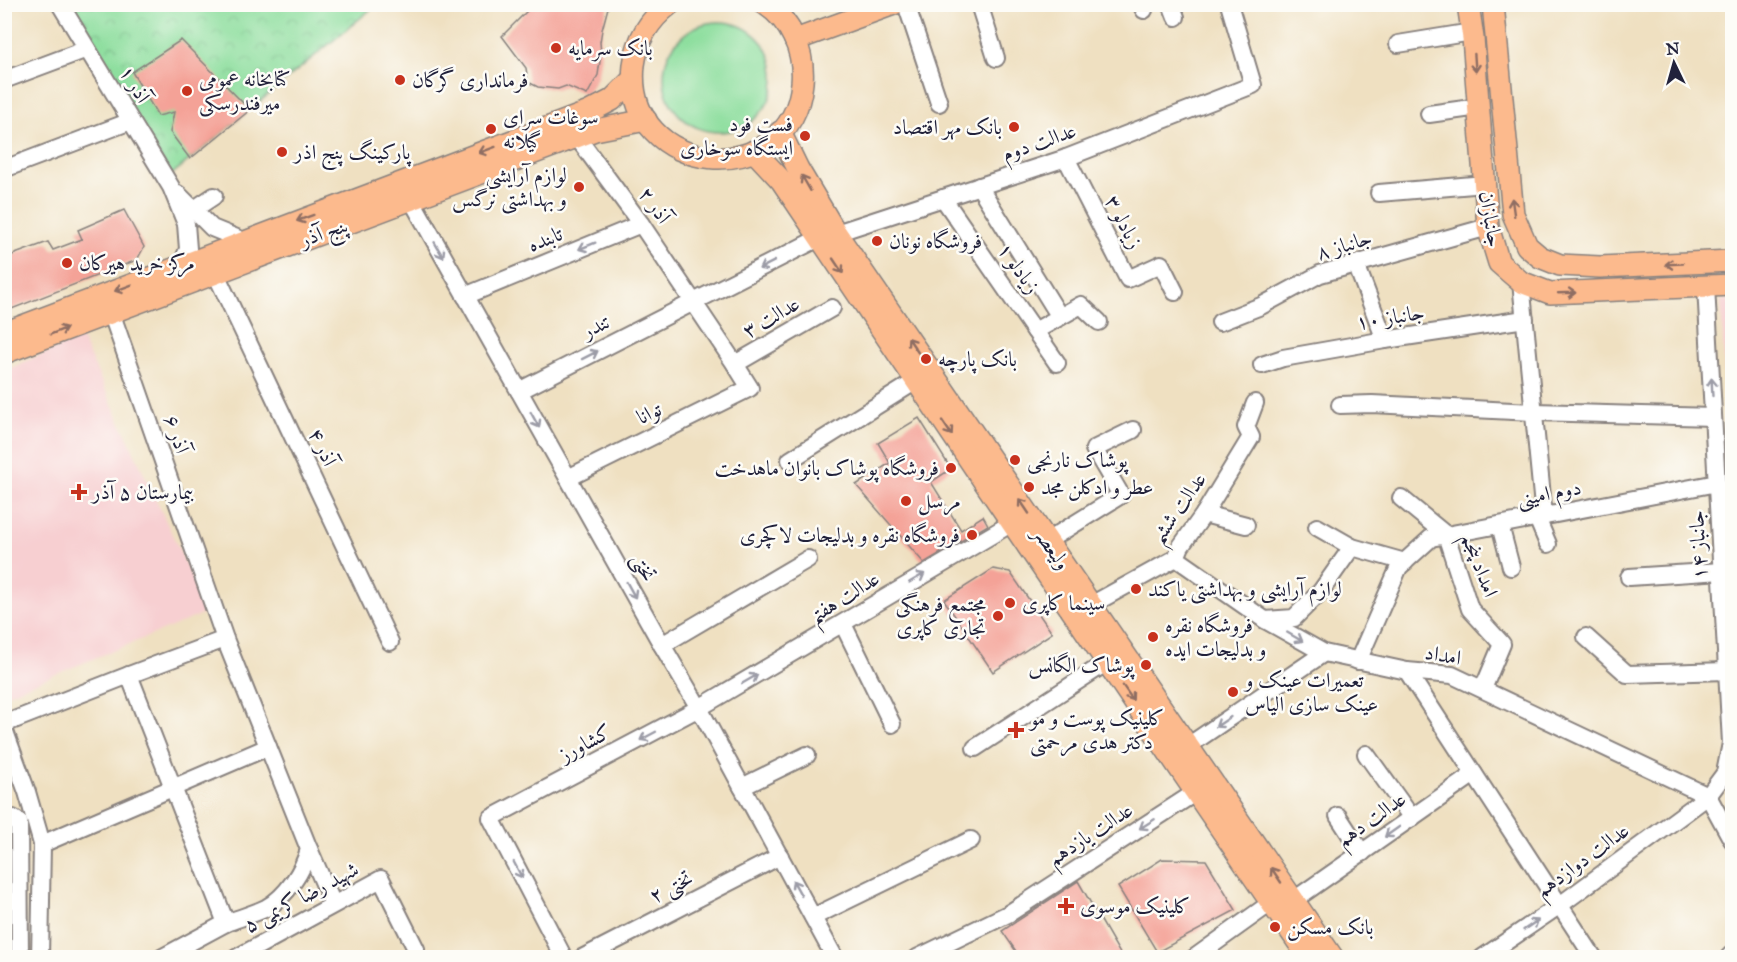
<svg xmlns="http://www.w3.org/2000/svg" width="1737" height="962" font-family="'IM FELL Great Primer',Amiri,serif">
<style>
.built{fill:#f7cfd1}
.green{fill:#8dde9e;stroke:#58806c;stroke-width:1.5}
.park{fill:url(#park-crowns);stroke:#58806c;stroke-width:1.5}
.building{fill:#f4a297}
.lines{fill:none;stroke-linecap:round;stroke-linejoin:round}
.minor-casing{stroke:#88817e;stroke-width:20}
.major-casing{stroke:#88817e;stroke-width:24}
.minor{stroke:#fff;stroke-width:16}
.major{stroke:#fcba8d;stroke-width:21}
.oneway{stroke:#8f6e64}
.oneway2{stroke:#9c9ca7}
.poi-dot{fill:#c8321e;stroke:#fdfcf7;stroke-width:2}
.labels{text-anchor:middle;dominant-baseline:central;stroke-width:5;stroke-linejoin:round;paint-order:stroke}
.poi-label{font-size:21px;fill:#22223b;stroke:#fdfcf7;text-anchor:start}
.street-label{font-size:21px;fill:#22223b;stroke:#fdfcf7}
</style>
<defs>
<pattern id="park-crowns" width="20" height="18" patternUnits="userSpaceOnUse" patternTransform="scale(1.5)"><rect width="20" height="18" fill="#8dde9e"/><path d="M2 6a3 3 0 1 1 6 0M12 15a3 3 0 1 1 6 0" fill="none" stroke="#79be89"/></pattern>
</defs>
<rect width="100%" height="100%" fill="#fdfcf7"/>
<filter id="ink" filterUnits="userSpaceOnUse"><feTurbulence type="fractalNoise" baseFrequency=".0167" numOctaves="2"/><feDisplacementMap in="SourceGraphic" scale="12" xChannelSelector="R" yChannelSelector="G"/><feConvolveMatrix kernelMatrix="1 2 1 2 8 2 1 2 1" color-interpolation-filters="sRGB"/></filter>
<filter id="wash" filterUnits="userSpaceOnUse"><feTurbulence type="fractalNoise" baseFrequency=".008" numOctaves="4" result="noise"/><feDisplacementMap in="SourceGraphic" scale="24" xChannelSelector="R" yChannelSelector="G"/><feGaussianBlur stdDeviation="1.35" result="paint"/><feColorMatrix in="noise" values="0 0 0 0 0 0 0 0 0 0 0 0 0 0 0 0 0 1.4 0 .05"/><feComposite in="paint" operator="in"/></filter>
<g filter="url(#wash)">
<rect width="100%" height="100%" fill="#efe0c1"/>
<g class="built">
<path d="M1732,299V526L1721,300Z"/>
<path d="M81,337L208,612L5,695L4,371Z"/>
</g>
<circle class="green" cx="719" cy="77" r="55"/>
<path class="park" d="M67,5H376L171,175Z"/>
<g id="blocks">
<g class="building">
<path d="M534,4H609L602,30L600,42L601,54L598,75L587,95L566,86L558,89L538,87L528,82L526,68L502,36Z"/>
<path d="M181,40L250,110L190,159L170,132L174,112L158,116L132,72Z"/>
<path d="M124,210L144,247L137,260L4,312V258L48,242L53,250L82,239L78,230Z"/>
<path d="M919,418L951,469L931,482L961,530L983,516L988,525L924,563L856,485L890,463L878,443Z"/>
<path d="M993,569L1010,572L1052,633L993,672L944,600Z"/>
<path d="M1162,859L1206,860L1236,910L1157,952L1118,887Z"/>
<path d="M1078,881L1122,957H1020L1002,931Z"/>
</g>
</g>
</g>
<g filter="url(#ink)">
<use href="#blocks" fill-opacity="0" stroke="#88817e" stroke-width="1.5"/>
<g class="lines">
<g class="minor-casing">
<g id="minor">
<path d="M60,4L171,187L186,224L188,249L181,266"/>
<path d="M906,4L939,103"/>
<path d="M979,4L996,58"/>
<path d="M1141,4L1144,10"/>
<path d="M1171,4L1176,17"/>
<path d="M1398,44L1472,32"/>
<path d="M4,80L87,49"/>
<path d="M1429,114L1479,107"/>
<path d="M577,137L641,224L735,364L832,308"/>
<path d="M1066,158L1128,279L1161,264L1175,292"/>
<path d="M4,169L131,121"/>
<path d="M979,186L1060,317"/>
<path d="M1379,193L1485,184"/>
<path d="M178,194L212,228L244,241"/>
<path d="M943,198L1057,363"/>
<path d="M411,199L662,645L699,708L835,958"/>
<path d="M193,210L214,196"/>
<path d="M836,233L1066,158L1253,85L1229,4"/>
<path d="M1356,264L1385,340"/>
<path d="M215,272L390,642"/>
<path d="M1521,282L1544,517"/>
<path d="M465,296L641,224"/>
<path d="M111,312L225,639L309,849C303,871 287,896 266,908C254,914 239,918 226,923L129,675"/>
<path d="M1220,322L1261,306L1320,274L1488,227"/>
<path d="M1035,331L1081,305L1099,322"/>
<path d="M1262,365L1283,358L1385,340L1525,319"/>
<path d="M519,391L819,238"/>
<path d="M1340,405L1372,404L1535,412L1713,417"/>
<path d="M790,460L916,381"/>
<path d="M568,478L750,388L735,364"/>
<path d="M1401,498L1446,535L1470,609L1502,644L1483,689"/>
<path d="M1204,514L1246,525"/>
<path d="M1537,518L1548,544"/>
<path d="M1500,525L1511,567"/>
<path d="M1317,527L1352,547L1405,562"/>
<path d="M1047,541L1121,495L1094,449L1133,430"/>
<path d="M1176,558L1265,620L1324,653L1407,671L1452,675L1708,796"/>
<path d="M1629,577L1722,571"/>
<path d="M1091,605L1176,558L1181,546L1204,514L1251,437L1246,427L1255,403"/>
<path d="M1265,620L1294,618L1321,591L1352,547"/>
<path d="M843,624L892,724"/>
<path d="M1586,637L1627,674L1727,671"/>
<path d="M662,645L808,559"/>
<path d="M1358,661L1399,567L1431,538L1717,483"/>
<path d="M1407,671L1594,958"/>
<path d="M4,724L129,675L225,639"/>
<path d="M4,729L27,792L42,844L40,958"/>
<path d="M1188,746L1324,653"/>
<path d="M975,748L1107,662"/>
<path d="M1366,754L1412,818"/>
<path d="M742,787L807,755"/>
<path d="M1708,796L1732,840"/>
<path d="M1338,816L1362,853"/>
<path d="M4,818H13L19,822L20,958"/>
<path d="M42,844L268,747"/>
<path d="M309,849L333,904"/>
<path d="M1294,900L1474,774"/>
<path d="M813,917L971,840"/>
<path d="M161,958L226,923"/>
<path d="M236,958L381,879L416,949"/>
<path d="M564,958L491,818L699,708L1012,523"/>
<path d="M582,958L780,856"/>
<path d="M917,958L1008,914L1196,792"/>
<path d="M1194,958L1272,902"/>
<path d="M1482,958L1560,905L1708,796L1725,773L1731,743L1706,286"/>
<path d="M1728,958L1732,954"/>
</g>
</g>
<g class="major-casing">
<g id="major">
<path d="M670,4C650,19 637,40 634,65C622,178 792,193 802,83C805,52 791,21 765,4"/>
<path d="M1468,4L1473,38L1488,227L1499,263L1521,282L1550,293L1732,285"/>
<path d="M1493,4L1513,214L1527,246L1540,257L1560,265L1600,267L1732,261"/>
<path d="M795,40L894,4"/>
<path d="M780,132L798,169L836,233L1333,958"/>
<path d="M754,151L781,180L1012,523L1309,958"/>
<path d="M4,333L589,112L612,100L633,79"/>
<path d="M4,353L595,130L646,120"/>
</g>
</g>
<use href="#minor" class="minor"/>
<use href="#major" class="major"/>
</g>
<defs><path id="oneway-shaft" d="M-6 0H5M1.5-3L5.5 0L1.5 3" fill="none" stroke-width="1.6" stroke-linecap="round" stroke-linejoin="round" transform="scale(1.5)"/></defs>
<g class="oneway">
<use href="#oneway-shaft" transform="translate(1475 63) rotate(86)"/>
<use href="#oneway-shaft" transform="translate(487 150) rotate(160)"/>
<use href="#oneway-shaft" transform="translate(806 183) rotate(-120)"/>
<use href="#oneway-shaft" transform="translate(1513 207) rotate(-98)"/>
<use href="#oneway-shaft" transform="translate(305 218) rotate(160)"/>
<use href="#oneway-shaft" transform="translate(1674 264) rotate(177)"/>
<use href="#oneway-shaft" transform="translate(838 266) rotate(56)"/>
<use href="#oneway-shaft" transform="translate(123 288) rotate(159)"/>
<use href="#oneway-shaft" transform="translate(1567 293) rotate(-2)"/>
<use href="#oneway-shaft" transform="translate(59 331) rotate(-22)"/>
<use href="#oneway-shaft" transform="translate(913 345) rotate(-124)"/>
<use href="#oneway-shaft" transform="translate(947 428) rotate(56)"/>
<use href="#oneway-shaft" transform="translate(1024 506) rotate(-124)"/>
<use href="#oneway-shaft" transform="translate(1128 693) rotate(55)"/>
<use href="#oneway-shaft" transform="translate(1276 875) rotate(-124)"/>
</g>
<g class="oneway2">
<use href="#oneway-shaft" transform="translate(587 246) rotate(158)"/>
<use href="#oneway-shaft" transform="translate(439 250) rotate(60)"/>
<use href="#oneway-shaft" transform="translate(767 265) rotate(153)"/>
<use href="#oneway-shaft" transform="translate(590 355) rotate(-27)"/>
<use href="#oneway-shaft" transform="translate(1712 387) rotate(-93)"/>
<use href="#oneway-shaft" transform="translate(535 420) rotate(61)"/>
<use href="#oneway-shaft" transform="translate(917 578) rotate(-30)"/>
<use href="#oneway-shaft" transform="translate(631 590) rotate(61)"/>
<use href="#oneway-shaft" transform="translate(1295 637) rotate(30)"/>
<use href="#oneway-shaft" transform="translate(750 679) rotate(-30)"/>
<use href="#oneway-shaft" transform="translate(1223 722) rotate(146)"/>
<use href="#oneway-shaft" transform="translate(648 736) rotate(152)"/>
<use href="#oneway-shaft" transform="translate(1147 824) rotate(148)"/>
<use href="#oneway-shaft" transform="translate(1392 832) rotate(145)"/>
<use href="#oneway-shaft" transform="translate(518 870) rotate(62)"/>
<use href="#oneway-shaft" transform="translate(797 888) rotate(-119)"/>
<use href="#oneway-shaft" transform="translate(1531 925) rotate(-34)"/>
</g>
</g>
<g class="poi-dot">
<circle cx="556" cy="48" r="6"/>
<circle cx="400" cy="80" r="6"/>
<circle cx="187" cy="91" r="6"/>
<circle cx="1014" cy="127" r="6"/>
<circle cx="491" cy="129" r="6"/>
<circle cx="805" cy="136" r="6"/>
<circle cx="282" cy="152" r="6"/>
<circle cx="579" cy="187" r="6"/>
<circle cx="877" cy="241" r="6"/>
<circle cx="67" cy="263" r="6"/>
<circle cx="926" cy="359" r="6"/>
<circle cx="1015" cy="460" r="6"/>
<circle cx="951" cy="468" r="6"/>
<circle cx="1029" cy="487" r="6"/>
<path d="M76 483h6v6h6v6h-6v6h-6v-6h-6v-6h6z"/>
<circle cx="906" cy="501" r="6"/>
<circle cx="972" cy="535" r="6"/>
<circle cx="1136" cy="589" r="6"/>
<circle cx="1010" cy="603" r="6"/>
<circle cx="998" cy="616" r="6"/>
<circle cx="1153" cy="637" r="6"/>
<circle cx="1146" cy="665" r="6"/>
<circle cx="1233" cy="692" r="6"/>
<path d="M1013 721h6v6h6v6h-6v6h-6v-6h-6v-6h6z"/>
<path d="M1063 897h6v6h6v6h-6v6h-6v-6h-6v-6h6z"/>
<circle cx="1275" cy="927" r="6"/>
</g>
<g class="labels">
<g class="poi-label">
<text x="568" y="48">بانک سرمایه</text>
<text x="199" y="79">کتابخانه عمومی<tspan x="199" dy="24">میرفندرسکی</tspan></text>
<text x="412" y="80">فرمانداری گرگان</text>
<text x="503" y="117">سوغات سرای<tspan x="503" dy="24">گیلانه</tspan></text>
<text x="793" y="124" text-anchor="end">فست فود<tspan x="793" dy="24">ایستگاه سوخاری</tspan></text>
<text x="1002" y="127" text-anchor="end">بانک مهر اقتصاد</text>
<text x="294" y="152">پارکینگ پنج اذر</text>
<text x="567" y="175" text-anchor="end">لوازم آرایشی<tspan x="567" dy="24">و بهداشتی نرگس</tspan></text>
<text x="889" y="241">فروشگاه نونان</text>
<text x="79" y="263">مرکز خرید هیرکان</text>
<text x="938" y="359">بانک پارچه</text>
<text x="1027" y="460">پوشاک نارنجی</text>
<text x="939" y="468" text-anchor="end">فروشگاه پوشاک بانوان ماهدخت</text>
<text x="1041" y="487">عطر و ادکلن مجد</text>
<text x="92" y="492">بیمارستان ۵ آذر</text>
<text x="918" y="501">مرسل</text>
<text x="960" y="535" text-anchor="end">فروشگاه نقره و بدلیجات لاکچری</text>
<text x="1148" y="589">لوازم آرایشی و بهداشتی یاکند</text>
<text x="1022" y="603">سینما کاپری</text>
<text x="986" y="604" text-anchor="end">مجتمع فرهنگی<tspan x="986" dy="24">تجاری کاپری</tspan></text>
<text x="1165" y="625">فروشگاه نقره<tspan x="1165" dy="24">و بدلیجات ایده</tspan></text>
<text x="1134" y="665" text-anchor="end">پوشاک الگانس</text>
<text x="1245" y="680">تعمیرات عینک و<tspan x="1245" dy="24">عینک سازی الیاس</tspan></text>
<text x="1030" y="718">کلینیک پوست و مو<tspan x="1030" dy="24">دکتر هدی مرحمتی</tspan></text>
<text x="1080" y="906">کلینیک موسوی</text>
<text x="1287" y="927">بانک مسکن</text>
</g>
<g class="street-label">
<text transform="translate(135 84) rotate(59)">۱ آذر</text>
<text transform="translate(1039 142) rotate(-19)">عدالت دوم</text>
<text transform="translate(655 205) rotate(55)">۲ آذر</text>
<text transform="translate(1491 219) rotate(80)">جانبازان</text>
<text transform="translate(1124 222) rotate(63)">زیادلو ۳</text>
<text transform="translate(324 232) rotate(-20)">پنج آذر</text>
<text transform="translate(545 239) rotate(-22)">تابنده</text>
<text transform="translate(1344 245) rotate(-17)">جانباز ۸</text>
<text transform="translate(1019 268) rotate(55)">زیادلو ۱</text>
<text transform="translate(771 317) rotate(-30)">عدالت ۳</text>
<text transform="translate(1390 317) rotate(-9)">۱۰ جانباز</text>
<text transform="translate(596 326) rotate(-27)">تندر</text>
<text transform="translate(649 413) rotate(-26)">توانا</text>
<text transform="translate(177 434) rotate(71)">آذر ۶</text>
<text transform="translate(323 447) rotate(65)">آذر ۴</text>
<text transform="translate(1549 493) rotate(-11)">دوم امینی</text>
<text transform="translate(1178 508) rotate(-55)">عدالت ششم</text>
<text transform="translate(1698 545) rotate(-93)">جانباز ۱۴</text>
<text transform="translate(1052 548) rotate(55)">ولیعصر</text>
<text transform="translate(1480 565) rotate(69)">امداد پنجم</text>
<text transform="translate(644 567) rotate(61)">تختی</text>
<text transform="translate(844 597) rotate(-32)">عدالت هفتم</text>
<text transform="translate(1443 655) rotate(10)">امداد</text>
<text transform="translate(585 743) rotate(-28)">کشاورز</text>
<text transform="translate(1371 819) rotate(-35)">عدالت دهم</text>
<text transform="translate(1090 834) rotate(-33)">عدالت یازدهم</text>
<text transform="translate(1582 860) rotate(-36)">عدالت دوازدهم</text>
<text transform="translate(671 887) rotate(-27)">تختی ۲</text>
<text transform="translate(301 897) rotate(-28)">شهید رضا کریمی ۵</text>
</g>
</g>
<rect width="1737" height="962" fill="none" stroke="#fdfcf7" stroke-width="24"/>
<g transform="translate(1674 63) rotate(355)" stroke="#fdfcf7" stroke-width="4.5" paint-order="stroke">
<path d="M0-4.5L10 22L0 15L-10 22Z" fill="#22223b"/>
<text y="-9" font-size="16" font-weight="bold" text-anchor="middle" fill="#22223b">N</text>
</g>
</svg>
